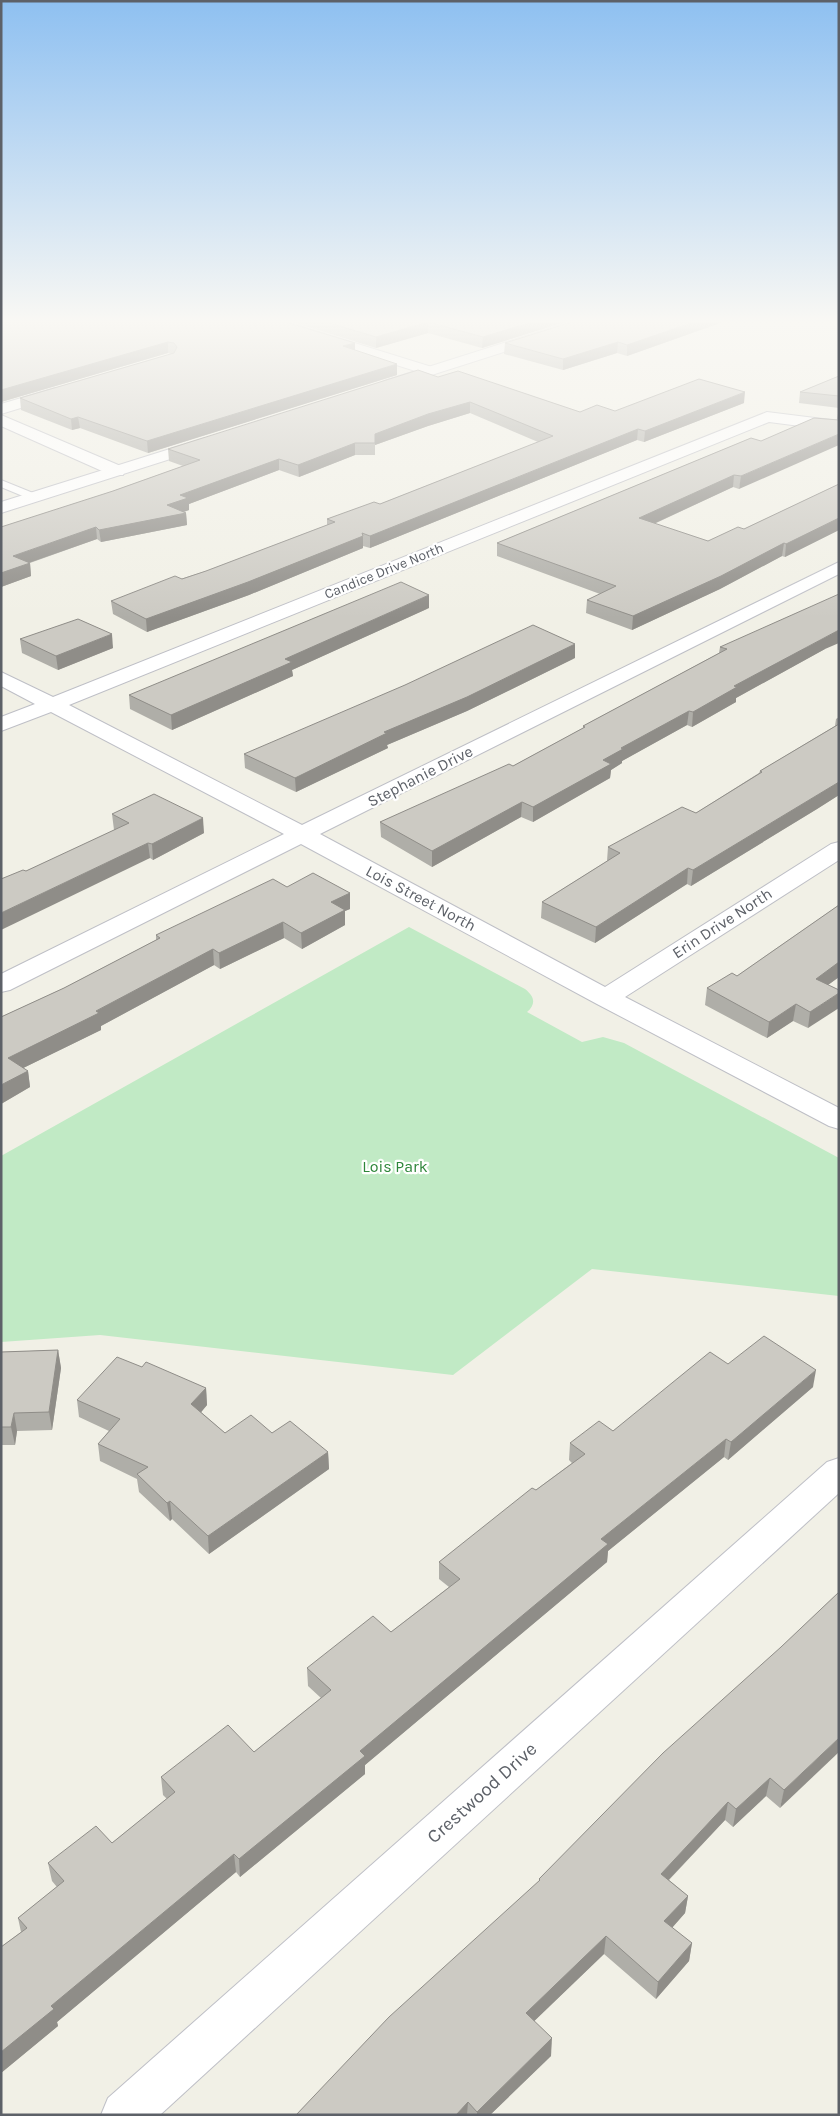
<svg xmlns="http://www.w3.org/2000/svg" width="840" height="2116" font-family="Karla,sans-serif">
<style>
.green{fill:#c1eac5}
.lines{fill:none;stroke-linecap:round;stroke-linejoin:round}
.service-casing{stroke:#bebfc6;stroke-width:2}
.minor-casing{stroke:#bebfc6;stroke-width:2}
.tertiary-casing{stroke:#bebfc6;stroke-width:2}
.service{fill:#fff;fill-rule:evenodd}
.minor{fill:#fff;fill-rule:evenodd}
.tertiary{fill:#fff;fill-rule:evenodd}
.wall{fill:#afaea8}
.shaded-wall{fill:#8f8d88}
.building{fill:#cccac3;stroke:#8f8d88}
.labels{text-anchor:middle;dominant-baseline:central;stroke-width:4.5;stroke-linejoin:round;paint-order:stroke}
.far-street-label{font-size:14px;fill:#5d6168;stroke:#fff}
.street-label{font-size:16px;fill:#5d6168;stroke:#fff}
.park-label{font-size:16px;fill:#2e863a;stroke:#fff}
.near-street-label{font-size:19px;fill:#5d6168;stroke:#fff}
</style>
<rect width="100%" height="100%" fill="#f1f0e6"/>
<path class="green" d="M409,927L525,989C535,997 536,1004 527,1012L582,1042L603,1037L624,1043L839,1158V1296L592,1269L453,1375L100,1335L1,1342V1156Z"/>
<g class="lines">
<g class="service-casing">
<path id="service" d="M1,480L38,495L39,497L38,499H30L1,487Z"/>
</g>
<g class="minor-casing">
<g id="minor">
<path d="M267,322H287L435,368L437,371L435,374H425L269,325Z"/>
<path d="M55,388L60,390L63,393L60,396L1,414V404Z"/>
<path d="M767,412L839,421V431L769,422L69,705L302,825L839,562V574L320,834L605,987L831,844L839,842V860L625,997L839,1108V1129L829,1126L597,1004L301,844L10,990L1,992V974L284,834L51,712L1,731V717L35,704L1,686V672L53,697Z"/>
<path d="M1,415L123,467L125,471L123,475H111L1,426Z"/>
<path d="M839,1458V1493L160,2115H101L108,2098L827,1462Z"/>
</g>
</g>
<g class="tertiary-casing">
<g id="tertiary">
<path d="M570,322H590L588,325L394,387H384L382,384L384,381Z"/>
<path d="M205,438L211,440L213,443L211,446L1,513V502Z"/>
</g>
</g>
<use href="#service" class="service"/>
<use href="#minor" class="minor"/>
<use href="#tertiary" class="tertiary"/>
</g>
<g class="wall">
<path d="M1,322L355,350L397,375L148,453L80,428L72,430L21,410L20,398L171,354L168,353L1,402Z"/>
<path d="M292,322H565L482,348L428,333L376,348Z"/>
<path d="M572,322H723L627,356L617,353L563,370L504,354L505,343Z"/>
<path d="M839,376V420L837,419L839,408L799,403L800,392Z"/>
<path d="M438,377L580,412L615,411L744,403L644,442L637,440L370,548L363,546V548L249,595L147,632L113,614L111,601L206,571L327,525V519L380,504L538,442L470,413L428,426L375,445V455H355L299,477L279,470L189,504V510L184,512L186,513L187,525L101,542L97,539L30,563L31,576L1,587L113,491L183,466L169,461L168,449Z"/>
<path d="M751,438L739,489L733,487L654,524L708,541L744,529L839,484V530L785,557L782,556L720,589L632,630L586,613L587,600L600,594L497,556V543Z"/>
<path d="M429,608L292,670L293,676L172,730L130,709L129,695Z"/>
<path d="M20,639L113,648L58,670L22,653Z"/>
<path d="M720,647L825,649L736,698V702L692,727L687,725L622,761V763L611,770L610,778L533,822L521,817L432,867L381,837L380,822L513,766L583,728V726L719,653Z"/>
<path d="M575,658L467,711L387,745L388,748L296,792L245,768L244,754Z"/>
<path d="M839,717V795L817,809L691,886L687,884L595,943L541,918L542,902L607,861L608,847L696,813L759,773L760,771L835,726L836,719Z"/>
<path d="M112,814L204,833L153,860L150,858L26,871L69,852L114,830Z"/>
<path d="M287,887L350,893V909L345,911V925L302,949L284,938L220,969L214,965L101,1026V1030L23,1068L28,1071L30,1087L1,1104V1017L64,988L156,940V935Z"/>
<path d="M839,905V977L828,985L808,1028L793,1021L767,1038L705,1005L707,988L737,976Z"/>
<path d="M58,1350L61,1368L52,1430L17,1431L15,1445H1V1352Z"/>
<path d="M728,1364L813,1387L728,1460L724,1457L608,1551L607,1562L365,1765V1774L240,1877L236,1872L57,2022L58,2026L1,2073V1947L21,1932L18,1918L57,1887L52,1881L48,1863L112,1843L167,1799L163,1795L161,1777L254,1752L321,1698L308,1686L307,1668L391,1632L449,1587L439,1579V1562L572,1463L569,1460L570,1443L613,1431Z"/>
<path d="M142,1367L206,1388L207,1405L201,1412L225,1433H272L328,1452L329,1469L209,1554L172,1519L170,1521L139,1492L137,1479L100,1461L98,1444L109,1431L79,1417L77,1400Z"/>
<path d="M839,1592L780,1808L766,1796L733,1827L725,1820L669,1880L688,1896L685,1913L672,1928L692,1943L689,1961L656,1999L604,1954L534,2021L551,2056L490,2115H296L539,1882V1879Z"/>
</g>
<g class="shaded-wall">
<path d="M428,322V333L376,348V337Z"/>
<path d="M532,322H565L482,348L483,337Z"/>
<path d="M694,322H723L627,356V345Z"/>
<path d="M168,342V353L1,402V390Z"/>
<path d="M618,342L617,353L563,370V359Z"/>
<path d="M355,343V354L343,346Z"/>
<path d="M397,364V375L148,453L147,441Z"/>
<path d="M745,392L744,403L644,442L645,431Z"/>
<path d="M470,402V413L428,426L375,445V434L428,414Z"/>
<path d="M78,417L80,428L72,430L71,419Z"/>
<path d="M638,429L637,440L370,548V536Z"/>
<path d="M839,434V445L739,489L741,476Z"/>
<path d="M355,443V455L299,477L298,465Z"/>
<path d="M279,459V470L189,504V510L174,515L186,513L187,525L101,542L99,530L167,505L180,495Z"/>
<path d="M734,475L733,487L638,531L639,518Z"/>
<path d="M839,518V530L785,557L786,544Z"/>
<path d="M96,527L97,539L17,567L30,563L31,576L1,587V573L13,556Z"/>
<path d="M363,536V548L249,595L147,632L146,619Z"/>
<path d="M784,543L782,556L720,589L632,630L633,616Z"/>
<path d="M429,595V608L292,670L293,676L172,730L171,715L285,659Z"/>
<path d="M839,630V643L825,649L736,698V702L692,727L693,712L734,686Z"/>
<path d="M112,634L113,648L58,670L56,656Z"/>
<path d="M575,644V658L467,711L387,745L388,748L296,792L295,778L384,732Z"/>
<path d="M689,711L687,725L622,761V763L611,770L610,778L533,822V807L621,748Z"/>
<path d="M839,782V795L817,809L691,886L693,870Z"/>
<path d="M522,802L521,817L432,867V851Z"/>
<path d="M203,818L204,833L153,860L152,844Z"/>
<path d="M148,843L150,858L1,930V913Z"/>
<path d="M688,868L687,884L595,943L596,927Z"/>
<path d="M350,893V909L345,911V925L302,949L301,933L331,902Z"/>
<path d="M283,922L284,938L220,969L219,953Z"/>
<path d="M213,949L214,965L101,1026V1030L11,1074L8,1058Z"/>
<path d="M839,962V977L814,995L816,979Z"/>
<path d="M839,993V1008L808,1028L810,1012Z"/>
<path d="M796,1004L793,1021L767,1038L769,1022Z"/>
<path d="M28,1071L30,1087L1,1104V1085Z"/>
<path d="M58,1350L61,1368L52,1430L49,1412Z"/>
<path d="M816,1370L813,1387L728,1460L731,1442Z"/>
<path d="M206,1388L207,1405L193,1422L191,1404Z"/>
<path d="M14,1413L17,1431L15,1445L11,1427Z"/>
<path d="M726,1439L724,1457L608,1551L607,1562L365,1765V1774L240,1877L239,1859L360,1751L601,1539Z"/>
<path d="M328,1452L329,1469L209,1554L208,1536Z"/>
<path d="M170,1501L172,1519L170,1521L167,1503Z"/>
<path d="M839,1738V1752L780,1808L784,1790Z"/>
<path d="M770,1778L766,1796L733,1827L736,1809Z"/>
<path d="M728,1802L725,1820L658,1891L661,1874Z"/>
<path d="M234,1854L236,1872L57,2022L58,2026L1,2073V2052L51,2006Z"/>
<path d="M688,1896L685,1913L662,1939L664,1921Z"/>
<path d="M606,1936L604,1954L525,2030L526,2013Z"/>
<path d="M692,1943L689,1961L656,1999L658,1982Z"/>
<path d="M552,2038L551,2056L490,2115H477V2112Z"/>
<path d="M468,2102L467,2115H456Z"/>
</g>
<g class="building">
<path d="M1,322H286L355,343L343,346L397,364L147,441L78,417L71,419L20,398L174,353L177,347L174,343L168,342L1,390Z"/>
<path d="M326,322H532L483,337L428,322L376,337Z"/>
<path d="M572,322H694L627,345L618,342L563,359L505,343Z"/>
<path d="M418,370L438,377L458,371L580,412L597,405L615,411L699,379L745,392L645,431L638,429L370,536L362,533L363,536L248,582L146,619L111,601L175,576L182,579L206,571L335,522L327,519L374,502L380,504L553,436L470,402L428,414L375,434V443H355L298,465L279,459L180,495L188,498L167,505L186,513L99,530L96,527L13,556L30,563L1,573V527L113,491L200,460L168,449Z"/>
<path d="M839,376V396L800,392Z"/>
<path d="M814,418L839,420V434L741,476L734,475L639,518L708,541L738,527L744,529L839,484V518L786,544L784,543L721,576L633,616L587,600L616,586L497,543L751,438L761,441Z"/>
<path d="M401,582L429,595L285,659L292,662L171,715L129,695Z"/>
<path d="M839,594V630L734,686L737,687L693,712L689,711L621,748L623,749L603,760L611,764L533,807L522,802L432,851L380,822L509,764L513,766L585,727L583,726L727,649L720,647Z"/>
<path d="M78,619L112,634L56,656L20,639Z"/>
<path d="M533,625L575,644L467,697L384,732L387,733L295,778L244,754L405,685Z"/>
<path d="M839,724V782L693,870L688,868L596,927L542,902L620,853L608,847L682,807L696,813L762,772L760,771Z"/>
<path d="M154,794L203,818L152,844L148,843L1,913V879L23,870L26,871L129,823L112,814Z"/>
<path d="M313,873L350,893L331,902L345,910L301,933L283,922L219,953L213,949L96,1011L99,1013L8,1058L28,1071L1,1085V1017L64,988L160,938L156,935L273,879L287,887Z"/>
<path d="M839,905V962L816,979L839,990V993L810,1012L796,1004L769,1022L707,988L732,973L737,976Z"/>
<path d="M764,1336L816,1370L731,1442L726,1439L601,1539L608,1544L360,1751L365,1756L239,1859L234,1854L51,2006L54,2009L1,2052V1947L27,1928L18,1918L64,1881L48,1863L96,1826L112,1843L175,1792L161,1777L228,1725L254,1752L331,1690L307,1668L373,1616L391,1632L460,1579L439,1562L532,1488L536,1490L585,1454L570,1443L599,1421L613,1431L710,1352L728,1364Z"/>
<path d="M58,1350L49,1412L14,1413L11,1427H1V1352Z"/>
<path d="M117,1357L142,1367L146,1362L206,1388L191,1404L225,1433L251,1415L272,1433L290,1421L328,1452L208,1536L170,1501L167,1503L137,1474L148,1467L98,1444L120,1419L77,1400Z"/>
<path d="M839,1592V1738L784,1790L770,1778L736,1809L728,1802L661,1874L688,1896L664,1921L692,1943L658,1982L606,1936L526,2013L552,2038L477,2112L468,2102L456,2115H296L389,2017L540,1880L539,1879L663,1753L781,1647Z"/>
</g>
<linearGradient id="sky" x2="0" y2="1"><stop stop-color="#8ec0f1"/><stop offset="0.52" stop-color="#f9f8f4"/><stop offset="1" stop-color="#f9f8f4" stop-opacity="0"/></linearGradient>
<rect width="840" height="618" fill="url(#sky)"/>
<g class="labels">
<g class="far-street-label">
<text transform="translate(384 571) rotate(-22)">Candice Drive North</text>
</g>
<g class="street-label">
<text transform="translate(420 776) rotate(-27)">Stephanie Drive</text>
<text transform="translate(421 898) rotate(28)">Lois Street North</text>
<text transform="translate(722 923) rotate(-33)">Erin Drive North</text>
</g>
<g class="park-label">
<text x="395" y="1166">Lois Park</text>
</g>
<g class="near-street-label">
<text transform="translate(482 1793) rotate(-42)">Crestwood Drive</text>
</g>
</g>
<rect width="840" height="2116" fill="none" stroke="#5d6168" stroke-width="5"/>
</svg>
